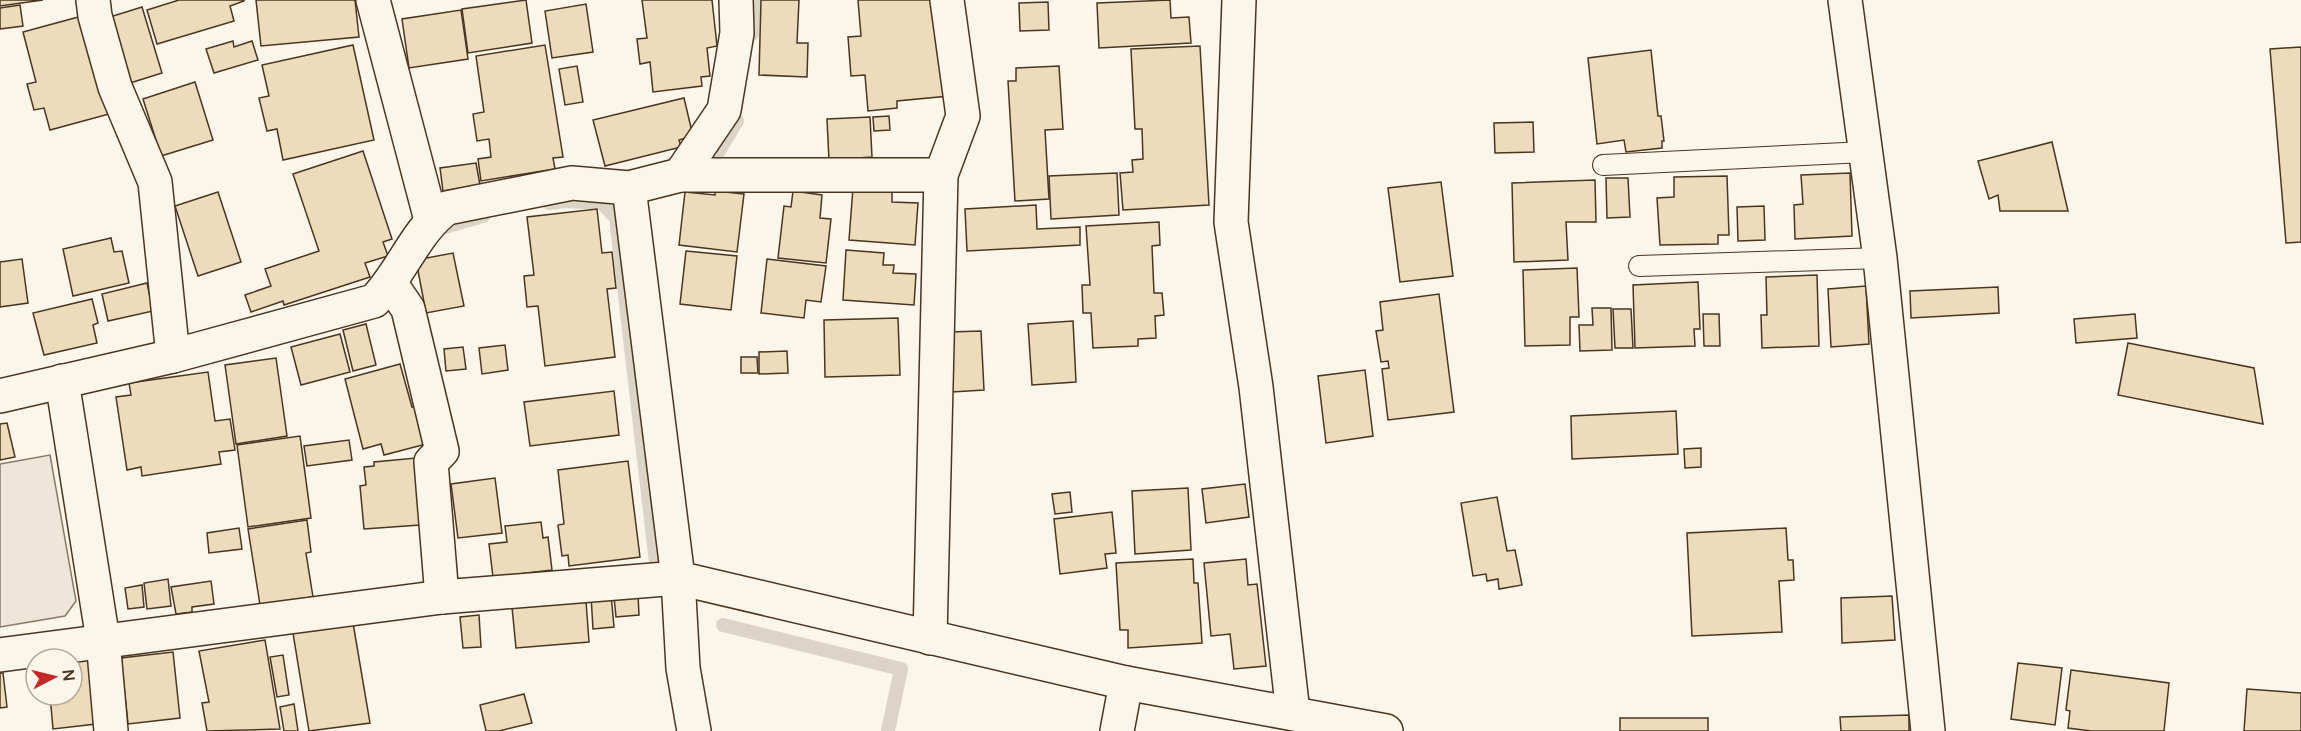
<svg xmlns="http://www.w3.org/2000/svg" width="2301" height="731" font-family="Manrope,sans-serif">
<style>
.green{fill:#ede6d9;stroke:#887966;stroke-width:1.5}
.lines{fill:none;stroke-linecap:round;stroke-linejoin:round}
.stream{stroke:#dcd4c6;stroke-width:14}
.building{fill:#ecdcbc;stroke:#4a3520;stroke-width:1.5}
.service-casing{stroke:#4a3520;stroke-width:22}
.minor-casing{stroke:#4a3520;stroke-width:36}
.service{stroke:#fbf6e9;stroke-width:20}
.minor{stroke:#fbf6e9;stroke-width:33}
</style>
<rect width="100%" height="100%" fill="#fbf6e9"/>
<path class="green" d="M50,455L76,601L65,616L0,627V464Z"/>
<g class="lines">
<g class="stream">
<path d="M752,34L754,0"/>
<path d="M714,159L737,121"/>
<path d="M549,203L565,201L602,203L616,218L656,563"/>
<path d="M445,227L483,216"/>
<path d="M723,625L901,669L888,731"/>
</g>
</g>
<g class="building">
<path d="M0,0H43L0,6Z"/>
<path d="M179,0H244V1L230,6L234,21L157,44L147,10Z"/>
<path d="M256,0H355L359,37L261,46Z"/>
<path d="M526,0L532,43L468,53L462,9Z"/>
<path d="M642,0H712L717,46L707,48L710,76L701,77L702,86L653,92L650,62L640,64L637,39L647,38Z"/>
<path d="M761,0H799L797,43H808L807,77L759,75Z"/>
<path d="M858,0H941L949,96L897,101V108L868,111L865,75L851,76L848,37L861,36Z"/>
<path d="M1170,0L1171,18L1189,17L1191,43L1099,48L1097,3Z"/>
<path d="M1048,2L1049,30L1020,31L1019,3Z"/>
<path d="M586,4L593,52L552,58L545,11Z"/>
<path d="M20,5L23,26L0,29V8Z"/>
<path d="M142,7L162,73L130,83L110,17Z"/>
<path d="M461,10L468,59L409,68L402,19Z"/>
<path d="M82,16L109,114L50,130L44,108L34,110L27,84L36,82L23,32Z"/>
<path d="M233,41L234,47L252,41L258,60L214,73L206,49Z"/>
<path d="M353,45L374,140L283,160L277,129L267,131L259,98L269,96L262,65Z"/>
<path d="M545,45L563,157L553,158L555,169L481,181L478,159L491,157L489,139L477,141L473,114L484,112L476,56Z"/>
<path d="M1200,46L1209,205L1123,210L1120,173L1133,172L1132,160L1143,159L1142,129H1135L1131,49Z"/>
<path d="M2301,47V242L2286,243L2270,49Z"/>
<path d="M1651,50L1658,116H1661L1664,141H1662V148L1626,152L1624,140L1597,144L1588,58Z"/>
<path d="M577,66L583,102L565,105L559,69Z"/>
<path d="M1059,66L1063,129L1045,130L1049,199L1015,201L1008,81H1016V68Z"/>
<path d="M195,82L213,140L161,156L143,99Z"/>
<path d="M684,98L693,136L679,140L681,147L605,166L593,120Z"/>
<path d="M889,116L890,130L874,131L873,117Z"/>
<path d="M870,117L872,157L829,160L827,119Z"/>
<path d="M1533,122L1534,152L1495,153L1494,123Z"/>
<path d="M2052,142L2068,211H2000L1998,195L1989,199L1978,161Z"/>
<path d="M363,151L392,239L383,242L388,256L365,263L370,277L284,305L283,301L251,312L245,295L271,286L265,269L319,251L293,174Z"/>
<path d="M476,163L480,185L443,191L440,168Z"/>
<path d="M1117,173L1119,215L1051,219L1049,176Z"/>
<path d="M1850,173L1852,236L1795,239L1794,205L1803,204L1801,175Z"/>
<path d="M1727,176L1729,235H1718V244L1660,245L1657,198L1674,197V177Z"/>
<path d="M1606,178H1628L1630,217L1607,218Z"/>
<path d="M1595,180L1596,222H1566L1568,260L1514,262L1512,183Z"/>
<path d="M1441,182L1453,276L1400,282L1388,188Z"/>
<path d="M853,188L892,191V202L918,203L915,245L849,240Z"/>
<path d="M715,191L744,194L737,252L679,245L685,192L715,195Z"/>
<path d="M793,191L822,195L820,218L831,219L826,263L778,258L784,206L791,207Z"/>
<path d="M218,192L241,262L198,276L175,206Z"/>
<path d="M1036,205L1037,229L1080,227V245L967,251L965,209Z"/>
<path d="M1764,206L1765,240L1738,241L1737,207Z"/>
<path d="M597,209L602,253L612,252L616,288L607,289L615,357L545,366L538,306L527,307L524,276L534,275L527,217Z"/>
<path d="M1159,222L1160,245L1152,246L1154,293H1162L1164,315L1155,316L1156,338L1138,339V346L1093,348L1091,313H1083L1082,285H1090L1086,226Z"/>
<path d="M111,238L114,252L122,251L129,283L73,296L63,249Z"/>
<path d="M846,250L884,253L883,265H894L893,273L916,274L914,305L843,300Z"/>
<path d="M686,251L737,256L731,310L680,304Z"/>
<path d="M453,253L464,306L426,313L416,260Z"/>
<path d="M22,259L28,303L0,307V262Z"/>
<path d="M767,259L826,266L821,302L806,300L804,318L761,313Z"/>
<path d="M1577,268L1579,317H1570V345L1525,346L1523,270Z"/>
<path d="M1817,275L1819,346L1762,348L1761,315H1767L1766,277Z"/>
<path d="M1698,282L1700,329H1694L1695,346L1635,348L1633,285Z"/>
<path d="M147,283L153,311L108,321L102,294Z"/>
<path d="M1866,286L1869,344L1831,347L1828,289Z"/>
<path d="M1998,287L1999,313L1911,318L1910,291Z"/>
<path d="M1439,294L1454,412L1388,420L1382,369L1389,368L1388,361L1381,362L1376,331L1383,330L1380,302Z"/>
<path d="M92,299L98,323L93,325L97,343L44,355L33,313Z"/>
<path d="M1592,308H1611L1612,350L1580,351L1579,325H1593Z"/>
<path d="M1613,309H1631L1633,348H1615Z"/>
<path d="M1703,314H1719L1720,346H1704Z"/>
<path d="M2135,314L2137,338L2076,343L2074,319Z"/>
<path d="M898,318L900,375L825,377L824,320Z"/>
<path d="M1073,321L1076,382L1032,385L1028,324Z"/>
<path d="M366,324L376,365L353,371L343,330Z"/>
<path d="M981,331L984,390L952,392L949,332Z"/>
<path d="M340,334L350,372L301,385L291,347Z"/>
<path d="M2128,343L2254,368L2263,424L2118,395Z"/>
<path d="M505,345L508,370L482,374L479,348Z"/>
<path d="M463,347L466,369L446,371L444,349Z"/>
<path d="M787,351L788,373L759,374V352Z"/>
<path d="M741,357H757L758,373H741Z"/>
<path d="M276,358L287,436L236,444L225,365Z"/>
<path d="M400,364L412,407L421,405L430,443L384,455L381,444L363,449L345,379Z"/>
<path d="M1365,370L1373,436L1326,443L1318,376Z"/>
<path d="M208,372L215,421L230,419L235,450L219,452L221,464L142,476L141,467L127,470L116,397L131,395L129,383Z"/>
<path d="M614,391L619,435L530,446L524,402Z"/>
<path d="M1676,411L1678,454L1572,459L1571,416Z"/>
<path d="M7,423L15,457L0,460V424Z"/>
<path d="M300,436L311,518L248,527L237,445Z"/>
<path d="M349,440L352,460L307,466L304,446Z"/>
<path d="M1701,448V467L1685,468L1684,449Z"/>
<path d="M416,458L420,525L364,529L360,486L366,485L364,467L374,466V462Z"/>
<path d="M628,461L640,557L569,566L568,555L562,556L558,525L564,524L558,470Z"/>
<path d="M495,478L502,533L458,538L451,484Z"/>
<path d="M1245,484L1249,517L1206,523L1202,489Z"/>
<path d="M1188,488L1191,550L1135,554L1132,491Z"/>
<path d="M1070,492L1072,512L1055,514L1052,494Z"/>
<path d="M1497,497L1507,551L1515,550L1522,585L1499,589L1498,579L1487,581L1486,574L1473,576L1461,503Z"/>
<path d="M1112,512L1116,553L1105,554L1107,568L1060,574L1054,519Z"/>
<path d="M307,520L311,552L306,553L313,597L260,605L248,529Z"/>
<path d="M541,522L543,538L548,537L552,570L493,577L489,544L507,542L505,526Z"/>
<path d="M239,528L242,549L209,553L207,533Z"/>
<path d="M1786,528L1788,560H1793L1794,580L1779,581L1782,632L1692,636L1687,533Z"/>
<path d="M1193,559L1194,583H1198L1202,643L1128,648V630H1120L1116,563Z"/>
<path d="M1246,559L1248,585L1257,584L1266,666L1234,669L1230,634L1211,636L1204,563Z"/>
<path d="M168,579L171,606L147,609L144,583Z"/>
<path d="M211,581L214,604L192,607V612L176,614L171,587Z"/>
<path d="M142,585L144,607L128,609L125,588Z"/>
<path d="M611,594L614,627L593,629L591,596Z"/>
<path d="M638,595L639,615L616,617L614,597Z"/>
<path d="M1892,596L1895,640L1842,643L1841,598Z"/>
<path d="M586,601L589,642L516,648L512,607Z"/>
<path d="M479,615L481,647L463,648L460,617Z"/>
<path d="M353,623L370,723L309,731L293,633Z"/>
<path d="M265,640L280,729L207,731L202,703L209,702L199,651Z"/>
<path d="M173,652L180,718L128,724L121,658Z"/>
<path d="M283,655L289,695L277,697L270,657Z"/>
<path d="M89,660L96,724L53,729L50,695H72V662Z"/>
<path d="M2018,663L2062,668L2055,725L2011,719Z"/>
<path d="M2071,670L2169,683L2164,731H2091L2068,728L2070,711L2066,710Z"/>
<path d="M0,673H3L7,707L0,708Z"/>
<path d="M2247,689L2301,693V731H2244Z"/>
<path d="M524,694L532,723L499,731H486L480,705Z"/>
<path d="M294,704L298,731H284L280,707Z"/>
<path d="M1909,715V731H1841L1840,717Z"/>
<rect x="1620" y="718" width="88" height="13"/>
</g>
<g class="lines">
<g class="service-casing">
<g id="service">
<path d="M1603,165L1865,152"/>
<path d="M1639,266L1880,258"/>
</g>
</g>
<g class="minor-casing">
<g id="minor">
<path d="M93,0L95,16L115,87L155,182L173,356"/>
<path d="M373,0L431,220"/>
<path d="M1239,0L1231,222L1256,387L1293,713"/>
<path d="M1845,0L1880,258L1928,731"/>
<path d="M680,175L724,110L737,33L736,0"/>
<path d="M629,188L680,175H941"/>
<path d="M391,284L408,309L442,451L431,462L442,597"/>
<path d="M62,381L103,640L111,731"/>
<path d="M0,396L173,356L374,301C402,273 415,231 447,208L572,183L629,188L678,578L683,668L694,731"/>
<path d="M930,638L941,175L963,116L947,0"/>
<path d="M0,655L442,597L678,578L1126,683L1386,731"/>
<path d="M1117,731L1126,683"/>
</g>
</g>
<use href="#service" class="service"/>
<use href="#minor" class="minor"/>
</g>
<g transform="translate(54 677) rotate(83)"><circle r="28" fill="#fbf6e9" stroke="#b4a999" stroke-width="1.5"/>
<path d="M0-4.5L10 22L0 15L-10 22Z" fill="#c62828"/>
<text y="-9" font-size="16" font-weight="bold" text-anchor="middle" fill="#4a3520">N</text>
</g>
</svg>
